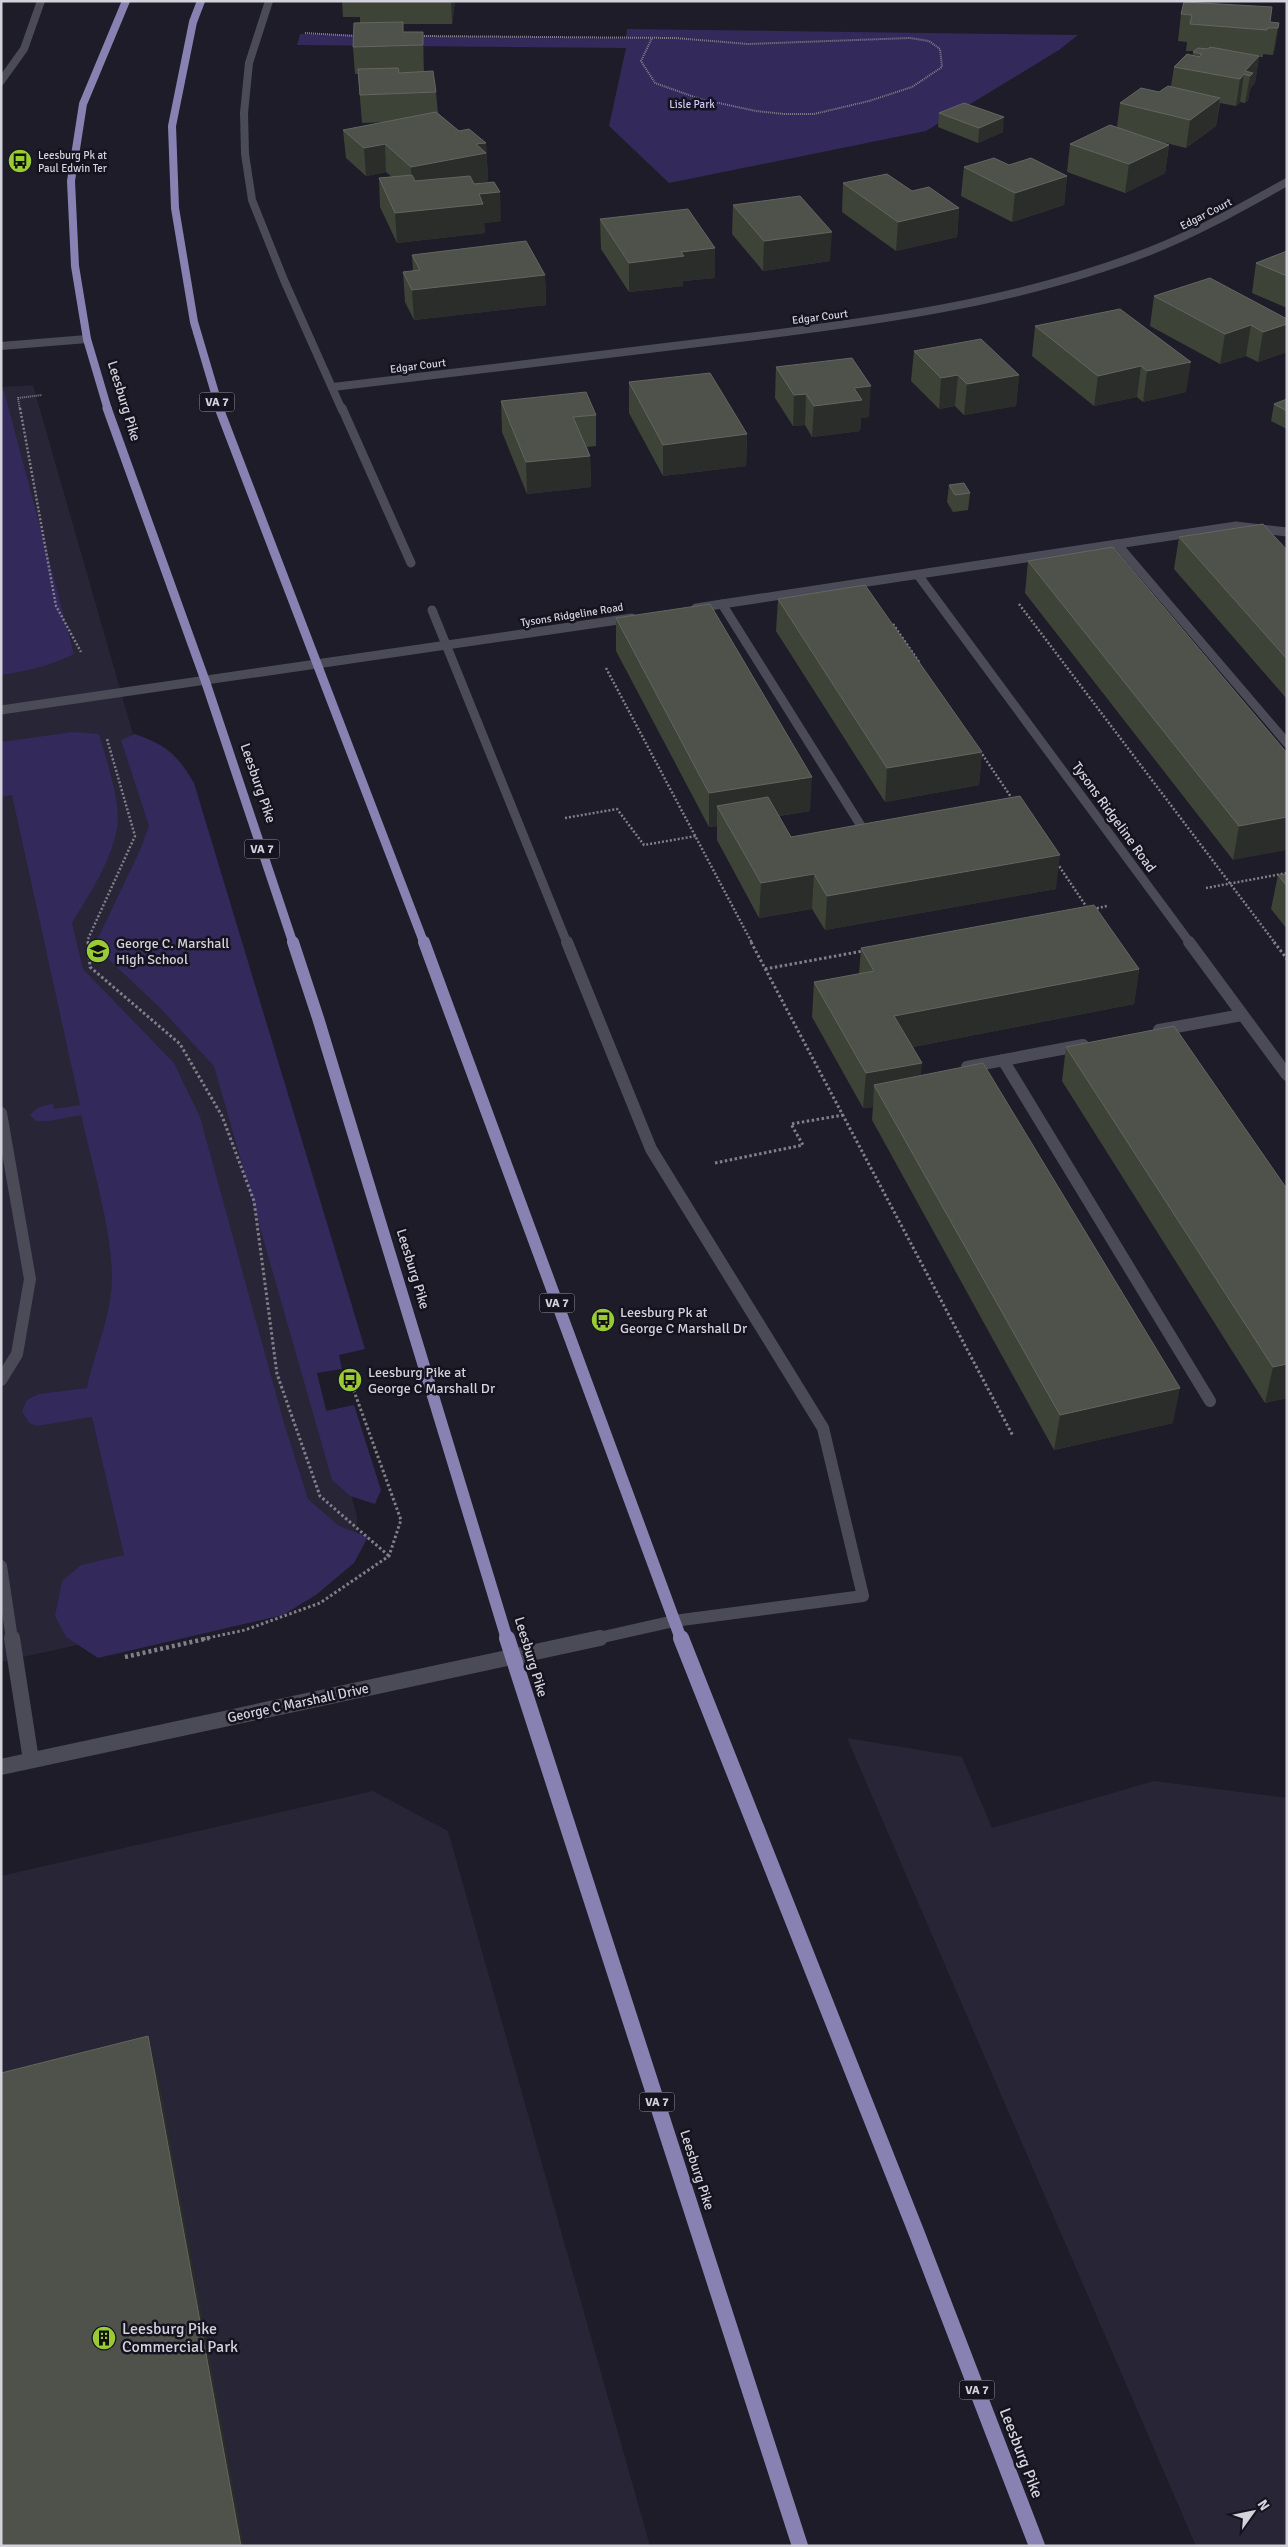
<svg xmlns="http://www.w3.org/2000/svg" width="1288" height="2547" font-family="Signika,sans-serif">
<style>
.built{fill:#272536}
.green{fill:#33295b}
.lines{fill:none;stroke-linecap:round;stroke-linejoin:round}
.path-far3{stroke:#817f89;stroke-width:2;stroke-dasharray:1 1;stroke-linecap:butt}
.path-far2{stroke:#817f89;stroke-width:2.5;stroke-dasharray:2 2;stroke-linecap:butt}
.path-far1{stroke:#817f89;stroke-width:3;stroke-dasharray:2.5 2.5;stroke-linecap:butt}
.path{stroke:#817f89;stroke-width:4.5;stroke-dasharray:3 3;stroke-linecap:butt}
.minor-far3{stroke:#4b4a57;stroke-width:8}
.minor-far2{stroke:#4b4a57;stroke-width:9}
.minor-far1{stroke:#4b4a57;stroke-width:12}
.minor{stroke:#4b4a57;stroke-width:16}
.major-far3{stroke:#8882b3;stroke-width:8}
.major-far2{stroke:#8882b3;stroke-width:9}
.major-far1{stroke:#8882b3;stroke-width:12}
.major{stroke:#8882b3;stroke-width:16}
.wall{fill:#3e4338}
.shaded-wall{fill:#2b2d2a}
.building{fill:#4e524a;stroke:#636660}
.labels{text-anchor:middle;dominant-baseline:central;stroke-width:5;stroke-linejoin:round;paint-order:stroke}
.far-park-label{font-size:11px;fill:#cecaf8;stroke:#14131f}
.far-poi-label{font-size:11px;fill:#d4d3db;stroke:#14131f;text-anchor:start}
.far-street-label{font-size:11px;fill:#d4d3db;stroke:#14131f}
.shield{fill:#14131f;stroke:#9a99a3;stroke-width:1}
.shield-label{font-size:12px;font-weight:bold;fill:#d4d3db}
.street-label{font-size:14px;fill:#d4d3db;stroke:#14131f}
.poi-label{font-size:14px;fill:#d4d3db;stroke:#14131f;text-anchor:start}
.near-poi-label{font-size:16px;fill:#d4d3db;stroke:#14131f;text-anchor:start}
.near-street-label{font-size:16px;fill:#d4d3db;stroke:#14131f}
</style>
<rect width="100%" height="100%" fill="#1e1c28"/>
<g class="built">
<path d="M33,385L357,1516V1531L356,1544L288,1598L1,1662V387Z"/>
<path d="M847,1738L962,1757L992,1828L1154,1781L1287,1798V2546H1196Z"/>
<path d="M373,1791L448,1831L650,2546H1V1876Z"/>
</g>
<g class="green">
<path d="M627,29L1078,35L1059,50L926,131L669,183L609,126L626,48L297,45L300,34L626,38Z"/>
<path d="M1,391H4L74,654C51,666 27,671 1,675Z"/>
<path d="M73,732L99,734C106,758 122,805 117,829C110,864 90,893 72,923L83,969L174,1063L200,1117L284,1423L308,1499L339,1526L368,1537L354,1563L316,1595L283,1615L98,1658L66,1637L55,1616L62,1581L81,1565L124,1555L92,1417L37,1426L29,1423L22,1411L27,1400L39,1394L87,1388C95,1350 113,1313 112,1273C110,1223 92,1164 81,1115L49,1121H36L30,1115L37,1108L53,1103L54,1109L80,1105L12,795L1,797V742Z"/>
<path d="M135,734C167,746 176,753 194,783L365,1349L339,1355L342,1369L317,1373L326,1411L354,1405L381,1490L375,1504L350,1496L332,1480L214,1066L159,1007L104,955L98,938L140,850L149,826L121,740Z"/>
</g>
<g class="lines">
<g class="path-far3">
<path d="M305,33L356,36"/>
<path d="M420,36L675,38L748,44L910,38L929,41L940,49L942,67L912,87L869,101L814,114H784L756,111L700,99L655,83L641,61L652,38"/>
<path d="M20,410L18,398L42,395"/>
</g>
<g class="path-far2">
<path d="M20,408L56,606L81,652"/>
<path d="M1019,604L1275,943"/>
<path d="M893,624L919,662"/>
<path d="M606,668L752,943"/>
<path d="M980,751L1013,800"/>
<path d="M565,818L617,809L644,845L696,836"/>
<path d="M1057,863L1088,909"/>
<path d="M1206,888L1287,873"/>
<path d="M1093,909L1107,906"/>
<path d="M88,943V939L135,836L107,739"/>
</g>
<g class="path-far1">
<path d="M88,942L90,967L180,1044L222,1116L254,1201L277,1374L320,1496L389,1556"/>
<path d="M751,942L1013,1436"/>
<path d="M1274,942L1287,959"/>
<path d="M765,969L863,951"/>
<path d="M715,1163L803,1145L791,1124L843,1115"/>
<path d="M203,1639L245,1630L320,1603L389,1556L401,1520L350,1380"/>
</g>
<path class="path" d="M125,1657L209,1638"/>
<g class="minor-far3">
<path d="M269,1L249,63L244,113L245,154L252,200L284,280L342,410"/>
<path d="M1,81L24,49L41,1"/>
<path d="M1,346L87,339"/>
<path d="M333,387C466,371 598,356 731,339C872,322 1017,303 1150,251C1198,232 1242,207 1287,182"/>
</g>
<g class="minor-far2">
<path d="M342,408L411,563"/>
<path d="M1117,544L1287,743"/>
<path d="M918,575L1190,943"/>
<path d="M722,604L863,829"/>
<path d="M696,608L1236,526L1287,532"/>
<path d="M432,610L567,943"/>
<path d="M1,710L632,618"/>
</g>
<g class="minor-far1">
<path d="M567,942L651,1149L823,1428L863,1596L674,1621L594,1639"/>
<path d="M1189,942L1287,1075"/>
<path d="M1159,1030L1242,1015"/>
<path d="M1003,1060L1210,1401"/>
<path d="M967,1067L1083,1045"/>
<path d="M1,1113L30,1279L17,1354L1,1380"/>
<path d="M1,1566L12,1639"/>
</g>
<g class="minor">
<path d="M12,1638L31,1760"/>
<path d="M1,1767L600,1638"/>
</g>
<g class="major-far3">
<path d="M201,1L193,22L172,126L175,208L194,322L220,410"/>
<path d="M108,410L87,339L75,266L71,181L83,104L126,1"/>
</g>
<g class="major-far2">
<path d="M107,408L205,680L293,943"/>
<path d="M219,408L424,943"/>
</g>
<g class="major-far1">
<path d="M293,942L318,1018L507,1639"/>
<path d="M424,942L681,1639"/>
</g>
<g class="major">
<path d="M507,1638L800,2546"/>
<path d="M681,1638L917,2234L1037,2546"/>
</g>
</g>
<g class="wall">
<path d="M342,1H455L452,24H403V32H423L424,72L436,92L438,113L459,131L486,143L488,181L477,183L501,221L484,223L485,233L397,243L380,207L379,178L392,177L386,172L366,176L346,158L343,130L387,122L362,123L358,74H355L353,47L360,23V17H343Z"/>
<path d="M1181,14L1279,23L1273,55L1263,54V57H1259L1255,83L1250,89L1248,100L1245,103L1240,102L1236,106L1220,103L1216,126L1186,148L1162,142L1169,145L1165,173L1125,193L1067,172L1070,144L1117,127L1120,103L1159,92L1171,86L1174,67L1192,56L1194,51H1186L1187,42L1178,41Z"/>
<path d="M939,113L1003,132L978,143L938,127Z"/>
<path d="M1009,165L1067,176L1064,205L1012,222L961,196L964,167Z"/>
<path d="M843,183L959,208L957,237L896,251L842,212Z"/>
<path d="M733,205L830,261L763,271L732,234Z"/>
<path d="M600,219L715,248V278L683,281V286L629,292L601,249Z"/>
<path d="M1287,251V308L1252,293L1256,263Z"/>
<path d="M412,255L545,275L546,305L414,320L405,302L403,272L413,271Z"/>
<path d="M1154,296L1287,319V352L1258,362L1246,356L1220,364L1150,326Z"/>
<path d="M1120,309L1186,392L1143,402L1137,397L1094,406L1032,356L1035,326Z"/>
<path d="M914,351L1019,375L1016,406L964,415L955,406L939,409L911,381Z"/>
<path d="M776,367L869,417L861,418L860,431L812,437L805,425L793,426L775,398Z"/>
<path d="M629,382L747,434L746,466L663,476L629,413Z"/>
<path d="M1287,399V429L1271,421L1274,404Z"/>
<path d="M501,401L596,415V446L587,447L590,456L591,487L527,494L502,432Z"/>
<path d="M949,485L970,493L968,510L953,512L947,502Z"/>
<path d="M1179,537L1287,550V699L1174,569Z"/>
<path d="M1028,561L1287,753L1233,860L1025,593Z"/>
<path d="M778,599L982,752L979,785L885,802L776,631Z"/>
<path d="M616,618L810,811L779,816L791,837L1056,889L825,930L812,909L759,918L717,840V826L709,827L616,651Z"/>
<path d="M1287,874V929L1271,909L1278,875Z"/>
<path d="M861,948L1139,969L1134,1004L913,1047L921,1076L1173,1423L1054,1450L872,1120L873,1107L863,1108L812,1017L814,982L859,974Z"/>
<path d="M1174,1026L1287,1398L1265,1403L1062,1081L1066,1047Z"/>
</g>
<g class="shaded-wall">
<path d="M451,1H455L452,24Z"/>
<path d="M1279,23L1275,50L1273,55L1278,28Z"/>
<path d="M423,32L424,59V73L423,45Z"/>
<path d="M1259,56L1255,83L1250,89L1248,100L1245,103L1250,76L1245,71Z"/>
<path d="M1244,74L1240,102L1236,106L1240,79Z"/>
<path d="M1220,98L1216,126L1186,148L1190,120Z"/>
<path d="M1004,117L1003,132L978,143L979,128Z"/>
<path d="M486,143L488,181L412,195L411,167L476,144Z"/>
<path d="M385,144L386,172L366,176L364,148Z"/>
<path d="M1169,145L1165,173L1125,193L1129,164Z"/>
<path d="M1067,176L1064,205L1012,222L1015,193Z"/>
<path d="M500,192L501,221L484,223L485,233L397,243L395,213L479,194Z"/>
<path d="M959,208L957,237L896,251L898,222Z"/>
<path d="M832,232L830,261L763,271L764,241Z"/>
<path d="M715,248V278L683,281V286L629,292V263L681,252Z"/>
<path d="M545,275L546,305L414,320L412,290Z"/>
<path d="M1287,324V352L1258,362L1263,332Z"/>
<path d="M1251,325L1246,356L1220,364L1225,334Z"/>
<path d="M1191,362L1186,392L1143,402L1147,371Z"/>
<path d="M1141,366L1137,397L1094,406L1098,376Z"/>
<path d="M958,375L955,406L939,409L941,378Z"/>
<path d="M1019,375L1016,406L964,415L967,384Z"/>
<path d="M871,386L869,417L861,418L860,431L812,437L814,406L854,388Z"/>
<path d="M806,394L805,425L793,426L794,395Z"/>
<path d="M747,434L746,466L663,476V445Z"/>
<path d="M590,456L591,487L527,494L526,462Z"/>
<path d="M982,752L979,785L885,802L887,768Z"/>
<path d="M812,777L810,811L728,824L717,806V826L709,827V793Z"/>
<path d="M1287,817V850L1233,860L1239,826Z"/>
<path d="M1060,855L1056,889L825,930L827,896Z"/>
<path d="M814,874L812,909L759,918L761,883Z"/>
<path d="M1139,969L1134,1004L892,1051L894,1016Z"/>
<path d="M922,1063L919,1098L874,1085L873,1107L863,1108L866,1073Z"/>
<path d="M1287,1364V1398L1265,1403L1273,1367Z"/>
<path d="M1180,1388L1173,1423L1054,1450L1060,1415Z"/>
<path d="M148,2036L161,2090L244,2546H241Z"/>
</g>
<g class="building">
<path d="M1184,2L1272,7L1270,22L1279,23L1278,28H1267V30L1190,24L1192,15L1181,14Z"/>
<path d="M403,22V32H423V45L353,47L354,23Z"/>
<path d="M1210,47L1259,56L1245,71L1253,73L1250,76L1244,74L1240,79L1174,67L1187,54L1199,57L1202,54L1193,52L1198,48L1208,49Z"/>
<path d="M398,68L399,73L433,71L436,92L360,95L358,69Z"/>
<path d="M1168,86L1220,98L1190,120L1120,103L1141,88L1159,92Z"/>
<path d="M964,103L1004,117L979,128L939,113Z"/>
<path d="M436,112L459,131L469,129L486,143L476,144L486,153L411,167L385,144L364,148L343,130Z"/>
<path d="M1110,125L1169,145L1129,164L1070,144Z"/>
<path d="M994,158L1009,165L1031,158L1067,176L1015,193L964,167Z"/>
<path d="M887,174L912,191L929,187L959,208L898,222L843,183Z"/>
<path d="M412,175L415,181L470,176L474,184L494,182L500,192L479,194L483,204L395,213L379,178Z"/>
<path d="M800,196L832,232L764,241L733,205Z"/>
<path d="M688,209L715,248L681,252L684,256L629,263L600,219Z"/>
<path d="M526,241L545,275L412,290L403,272L420,270L412,255Z"/>
<path d="M1287,251V276L1256,263Z"/>
<path d="M1210,278L1287,319V324L1263,332L1251,325L1225,334L1154,296Z"/>
<path d="M1120,309L1191,362L1147,371L1141,366L1098,376L1035,326Z"/>
<path d="M981,339L1019,375L967,384L958,375L941,378L914,351Z"/>
<path d="M852,358L871,386L854,388L862,400L814,406L806,394L794,395L776,367Z"/>
<path d="M710,373L747,434L663,445L629,382Z"/>
<path d="M586,392L596,415L573,417L590,456L526,462L501,401Z"/>
<path d="M1287,399V411L1274,404Z"/>
<path d="M964,483L970,493L955,495L949,485Z"/>
<path d="M1263,524L1287,550V659L1179,537Z"/>
<path d="M1113,547L1287,753V817L1239,826L1028,561Z"/>
<path d="M865,585L982,752L887,768L778,599Z"/>
<path d="M710,604L812,777L709,793L616,618Z"/>
<path d="M1020,796L1060,855L827,896L814,874L761,883L717,806L768,797L791,837Z"/>
<path d="M1287,874V886L1278,875Z"/>
<path d="M1094,905L1139,969L894,1016L922,1063L866,1073L814,982L874,971L861,948Z"/>
<path d="M1174,1026L1287,1189V1364L1273,1367L1066,1047Z"/>
<path d="M983,1063L1180,1388L1060,1415L874,1085Z"/>
<path d="M148,2036L241,2546H1V2073Z"/>
</g>
<defs>
<g id="bus-disc" transform="scale(1.25)"><circle r="9.5" fill="#99cb35" stroke="#14131f"/><path d="M-5-6H5V4H4V6H2V4H-2V6H-4V4H-5ZM-3.5-4V0h7V-4ZM-3.5 1.2v1.5H-2V1.2ZM2 1.2v1.5H3.5V1.2Z" fill="#111"/></g>
<g id="school-disc" transform="scale(1.25)"><circle r="9.5" fill="#99cb35" stroke="#14131f"/><path d="M0-5L7-2L0 1L-7-2ZM-4 1L0 2.5L4 1V4Q0 6-4 4Z" fill="#111"/></g>
<g id="building-disc" transform="scale(1.25)"><circle r="9.5" fill="#99cb35" stroke="#14131f"/><path d="M-4-6H4V6H1V3H-1V6H-4ZM-2.5-4.3h1.7v1.8h-1.7ZM.8-4.3h1.7v1.8H.8ZM-2.5-1h1.7V.8h-1.7ZM.8-1h1.7V.8H.8Z" fill="#111"/></g>
</defs>
<g fill-rule="evenodd">
<use href="#bus-disc" x="20" y="161"/>
<use href="#school-disc" x="98" y="951"/>
<use href="#bus-disc" x="603" y="1320"/>
<use href="#bus-disc" x="350" y="1380"/>
<use href="#building-disc" x="104" y="2338"/>
</g>
<g class="labels">
<g class="far-park-label">
<text x="692" y="104">Lisle Park</text>
</g>
<g class="far-poi-label">
<text x="38" y="155">Leesburg Pk at<tspan x="38" dy="13">Paul Edwin Ter</tspan></text>
</g>
<g class="far-street-label">
<text transform="translate(1206 214) rotate(-27)">Edgar Court</text>
<text transform="translate(820 317) rotate(-7)">Edgar Court</text>
<text transform="translate(418 366) rotate(-7)">Edgar Court</text>
<text transform="translate(572 615) rotate(-9)">Tysons Ridgeline Road</text>
</g>
<g class="shield">
<rect x="199.5" y="392.5" width="35" height="19" rx="4"/>
<rect x="244.5" y="839.5" width="35" height="19" rx="4"/>
<rect x="539.5" y="1293.5" width="35" height="19" rx="4"/>
<rect x="639.5" y="2092.5" width="35" height="19" rx="4"/>
<rect x="959.5" y="2380.5" width="35" height="19" rx="4"/>
</g>
<g class="shield-label">
<text x="217" y="402">VA 7</text>
<text x="262" y="849">VA 7</text>
<text x="557" y="1303">VA 7</text>
<text x="657" y="2102">VA 7</text>
<text x="977" y="2390">VA 7</text>
</g>
<g class="street-label">
<text transform="translate(124 401) rotate(73)">Leesburg Pike</text>
<text transform="translate(258 783) rotate(71)">Leesburg Pike</text>
<text transform="translate(1114 817) rotate(54)">Tysons Ridgeline Road</text>
<text transform="translate(413 1269) rotate(73)">Leesburg Pike</text>
<text transform="translate(531 1657) rotate(73)">Leesburg Pike</text>
<text transform="translate(298 1703) rotate(-12)">George C Marshall Drive</text>
<text transform="translate(697 2170) rotate(72)">Leesburg Pike</text>
</g>
<g class="poi-label">
<text x="116" y="943">George C. Marshall<tspan x="116" dy="16">High School</tspan></text>
<text x="620" y="1312">Leesburg Pk at<tspan x="620" dy="16">George C Marshall Dr</tspan></text>
<text x="368" y="1372">Leesburg Pike at<tspan x="368" dy="16">George C Marshall Dr</tspan></text>
</g>
<g class="near-poi-label">
<text x="122" y="2329">Leesburg Pike<tspan x="122" dy="18">Commercial Park</tspan></text>
</g>
<g class="near-street-label">
<text transform="translate(1021 2453) rotate(69)">Leesburg Pike</text>
</g>
</g>
<rect width="1288" height="2547" fill="none" stroke="#d4d3db" stroke-width="5"/>
<g transform="translate(1253 2512) rotate(57)" stroke="#14131f" stroke-width="4" paint-order="stroke">
<path d="M0-4L9 19L0 12L-9 19Z" fill="#d4d3db"/>
<text y="-8" font-size="14" font-weight="bold" text-anchor="middle" fill="#d4d3db">N</text>
</g>
</svg>
